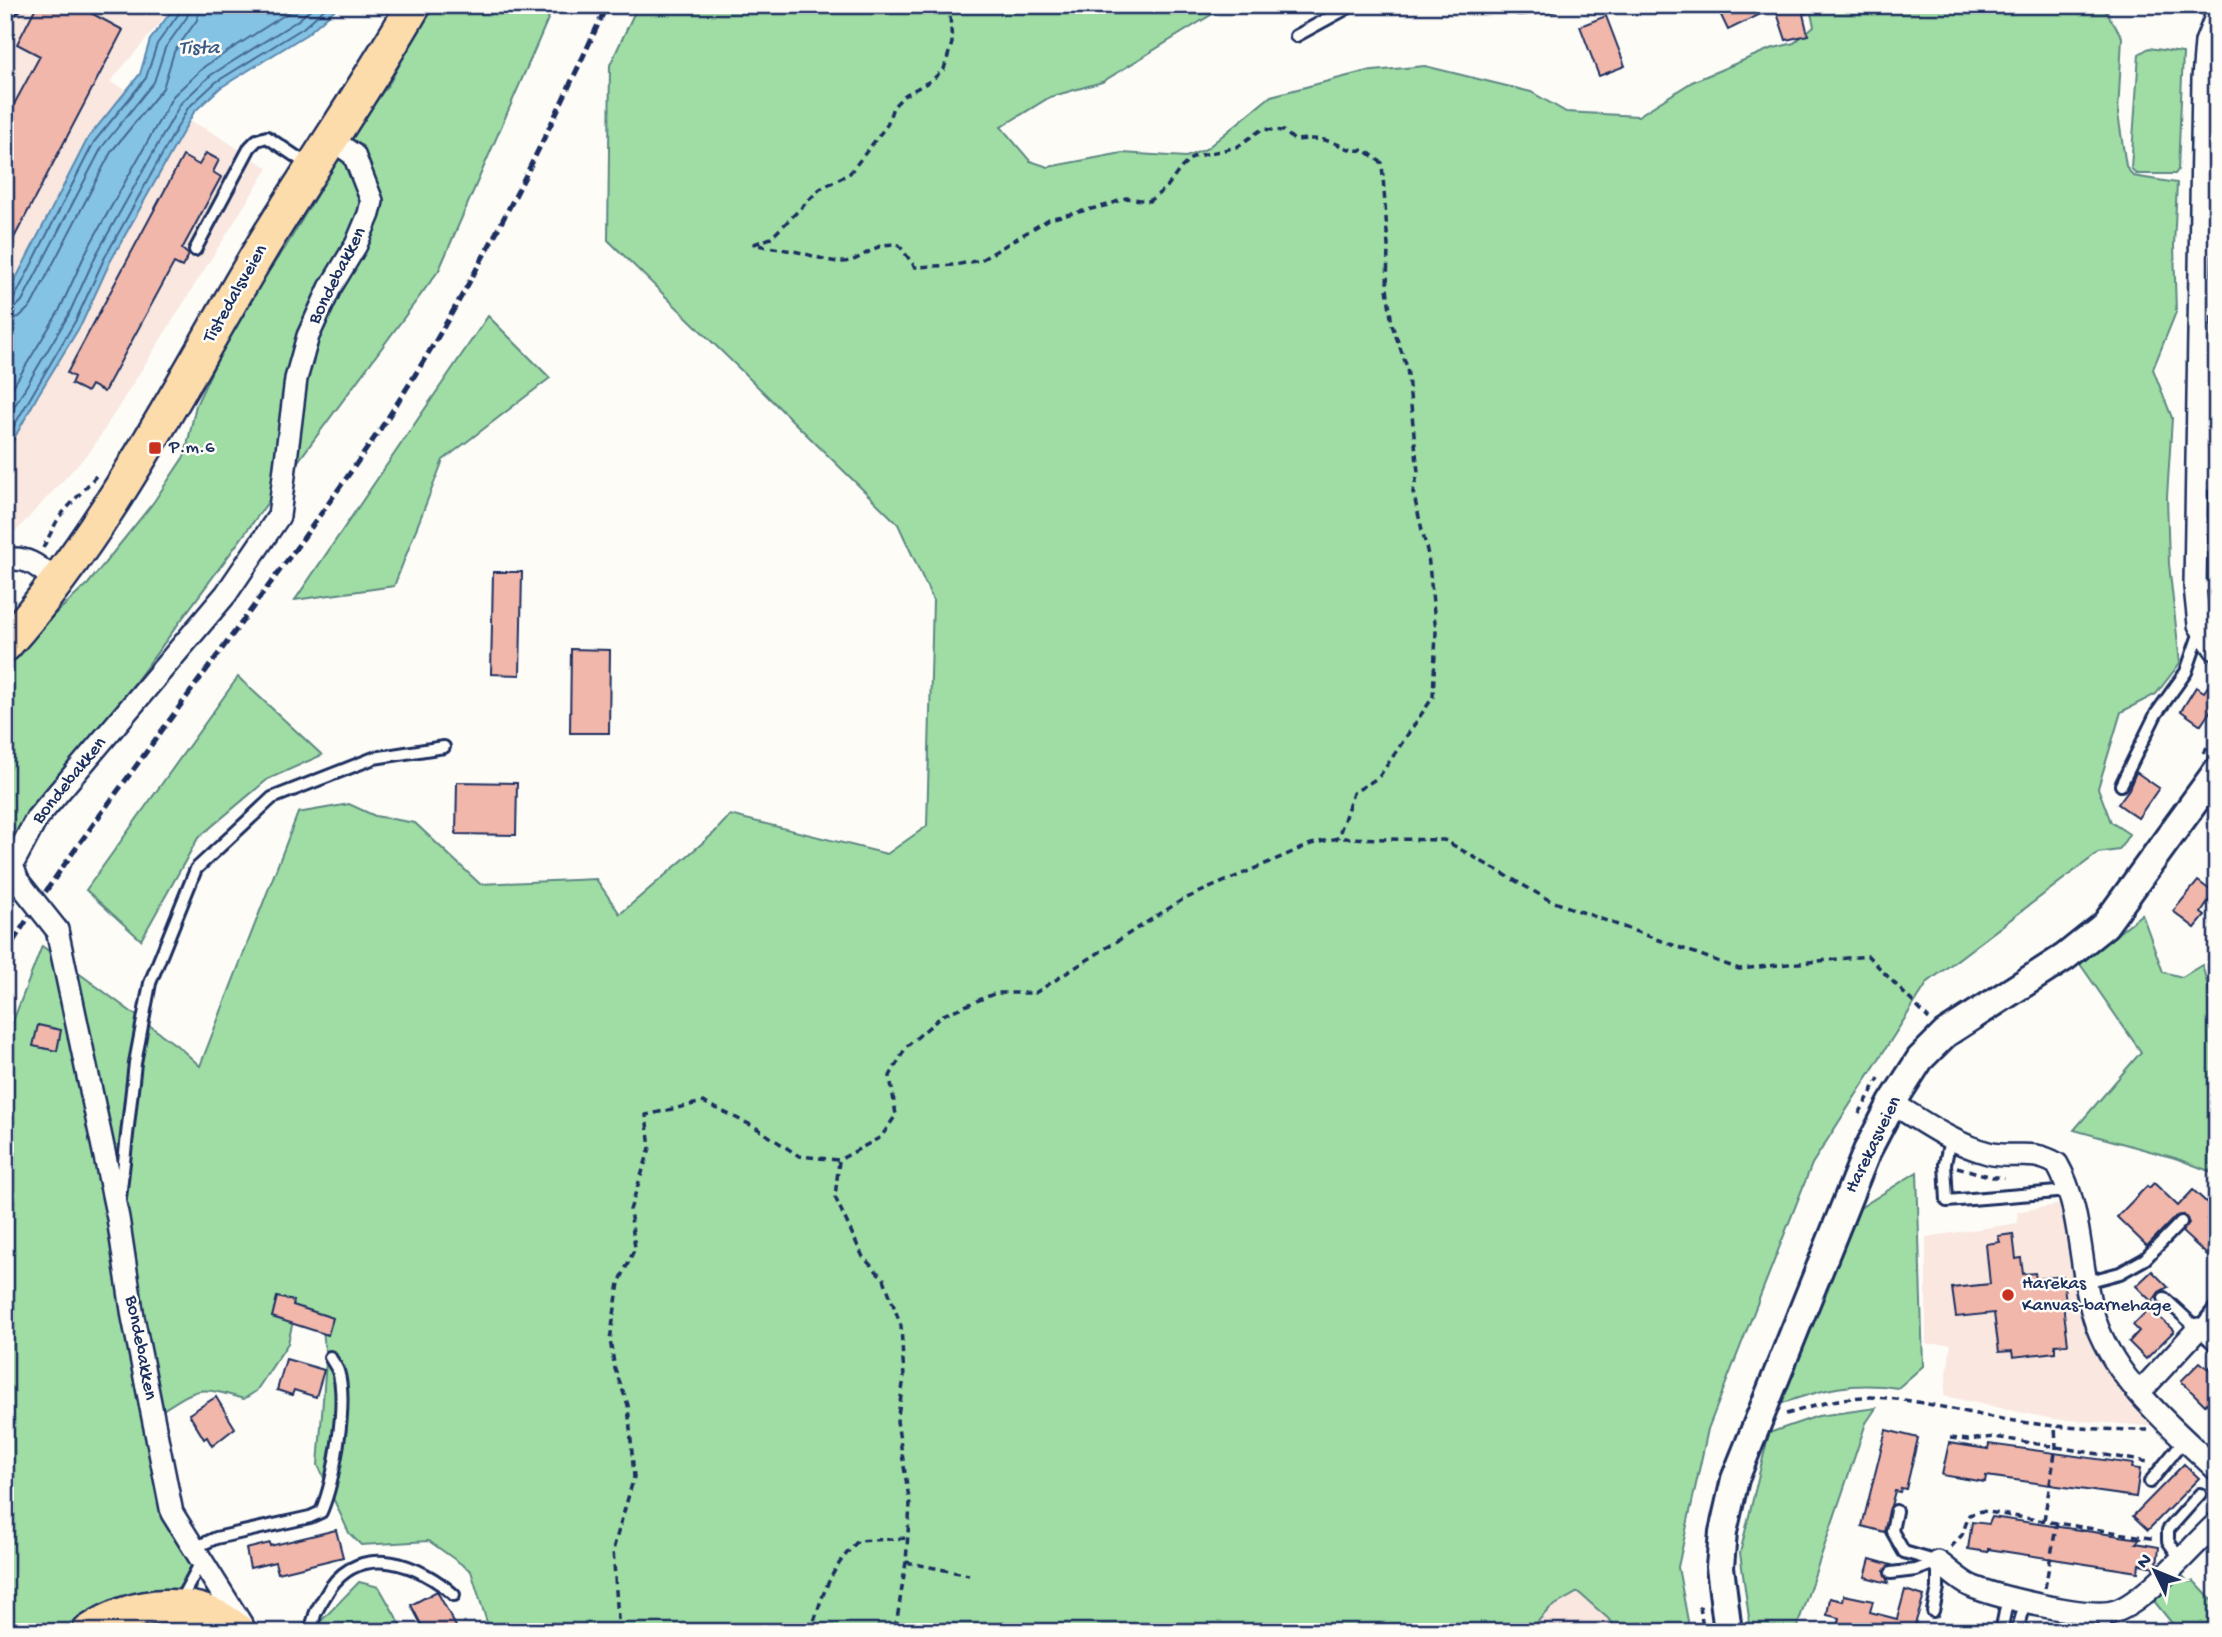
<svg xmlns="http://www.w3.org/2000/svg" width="2222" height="1637" font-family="'Gochi Hand',sans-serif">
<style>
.built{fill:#f9e7e0}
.green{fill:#9fdda5;stroke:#5d8682;stroke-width:2}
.water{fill:#85c3e5;stroke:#5b88af;stroke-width:2}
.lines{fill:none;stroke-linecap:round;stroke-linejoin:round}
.shore{stroke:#456a94;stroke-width:2}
.building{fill:#f1b7ab;stroke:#1b2f5e;stroke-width:2}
.service-casing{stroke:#1b2f5e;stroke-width:16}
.minor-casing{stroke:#1b2f5e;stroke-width:26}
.tertiary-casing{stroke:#1b2f5e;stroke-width:32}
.primary-casing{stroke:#1b2f5e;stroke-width:38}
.path{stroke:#1b2f5e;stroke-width:3.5;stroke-dasharray:7 5;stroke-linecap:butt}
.service{stroke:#fdfcf7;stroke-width:10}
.minor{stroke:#fdfcf7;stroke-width:21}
.tertiary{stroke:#fdfcf7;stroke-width:26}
.primary{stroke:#fddcac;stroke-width:33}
.rail{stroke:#1b2f5e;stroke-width:5;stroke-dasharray:10 5;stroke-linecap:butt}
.minor-bridge-casing{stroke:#1b2f5e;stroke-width:26;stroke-linecap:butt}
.minor-bridge{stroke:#fdfcf7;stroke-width:21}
.poi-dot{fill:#c8321e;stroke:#fdfcf7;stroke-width:2.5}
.labels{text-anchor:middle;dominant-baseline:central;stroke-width:5;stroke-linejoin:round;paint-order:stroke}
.street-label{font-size:19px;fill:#1b2f5e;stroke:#fdfcf7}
.poi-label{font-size:19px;fill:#1b2f5e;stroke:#fdfcf7;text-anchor:start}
.water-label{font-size:21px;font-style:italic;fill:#3b5b86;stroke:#fdfcf7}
</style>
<rect width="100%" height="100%" fill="#fdfcf7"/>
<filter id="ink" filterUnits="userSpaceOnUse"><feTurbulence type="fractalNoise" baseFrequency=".0143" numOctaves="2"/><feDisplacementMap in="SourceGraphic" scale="14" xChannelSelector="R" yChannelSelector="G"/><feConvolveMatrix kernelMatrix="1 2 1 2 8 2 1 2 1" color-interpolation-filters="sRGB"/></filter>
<g filter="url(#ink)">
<g class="built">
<path d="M5,5H175L110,82L212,132L268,168L92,449L5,543Z"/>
<path d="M2062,1204L2083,1308L2109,1372L2152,1426L2053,1419L1944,1396L1951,1344H1926V1237L2018,1223L2017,1212Z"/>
<path d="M1578,1592L1611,1621L1615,1632H1528L1550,1608Z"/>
</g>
<g class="green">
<path d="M432,5H554L439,270L5,859V659L88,584L153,503L185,455L196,405L239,313L285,248L358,126L390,82Z"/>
<path d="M638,5H1227L1102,82L1050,97L1001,127L1030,161L1048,167L1122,153L1186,157L1206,149L1271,96L1363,72L1425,66L1531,92L1566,112L1638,116L1692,82L1770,49L1794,43L1814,26L1809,5H2102L2122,37L2118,114L2126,166L2133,176L2177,183L2174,246L2176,312L2153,369L2172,418L2167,497L2169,564L2180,663L2156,694L2121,712L2098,788L2111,822L2129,834L2119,850L2098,853L1928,982L1812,1164L1708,1429L1678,1567L1690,1632H1615L1611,1621L1578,1592L1550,1608L1528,1632H490L471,1571L429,1541L361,1545L349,1533L318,1465L326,1361L322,1318L296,1308L288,1343L256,1391L244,1399C197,1385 199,1387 158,1413L176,1495L198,1548L194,1584L202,1604L225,1632H5V1042L42,946L180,1048L200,1066L298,813L349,804L375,816L415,823L480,884L596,879L620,914L714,833L730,815L887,854L927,826L933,600L898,524L608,240L610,65Z"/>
<path d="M2149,48L2183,53L2178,170L2175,174H2136L2131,168L2139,54Z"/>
<path d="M488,316L550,378L443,460L394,586L295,600Z"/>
<path d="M238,677L322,755L268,779L198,838L141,940L86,890Z"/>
<path d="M2142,914L2163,972L2182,977L2202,965L2211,997L2217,1001V1174L2175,1158L2074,1130L2141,1052L2080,964Z"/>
<path d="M1917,1172L1923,1366L1898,1388C1852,1381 1824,1389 1780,1404L1860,1208Z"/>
<path d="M1876,1408L1866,1423L1798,1624L1801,1632H1751L1740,1553L1769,1433L1818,1416Z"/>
<path d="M2181,1574L2188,1582L2194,1581L2217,1606V1632H2179L2154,1601Z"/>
<path d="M359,1582L379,1587L399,1622L410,1632H319L318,1624Z"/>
</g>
<path class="water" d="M176,5H340L307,34L220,88L194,112L110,262L82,323L38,395L5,455V300L88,138L140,74L150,40Z"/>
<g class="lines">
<g class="shore">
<path d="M5,301L15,297L94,142L146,78L157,44L180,12L181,5"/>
<path d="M5,310L15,308L22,301L102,147L154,82L165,48L187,17L190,5"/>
<path d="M5,320L19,317L31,306L111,152L163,88L174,52L197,20L200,5"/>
<path d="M5,400L59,311L87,250L173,96L205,66L300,5"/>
<path d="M5,422L68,316L96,255L181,103L211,75L297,21L316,5"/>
<path d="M5,441L76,320L104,259L188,108L216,82L303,28L329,5"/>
</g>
</g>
<g class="building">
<path d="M37,5H76L123,30L5,255V121L40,56L17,44Z"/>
<path d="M1716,5H1820V9L1803,14L1808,35L1786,40L1775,7L1728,30Z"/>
<path d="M1606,16L1625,66L1599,76L1580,26Z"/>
<path d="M206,153L219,160L213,172L221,177L182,249L189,255L182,267L174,263L104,392L91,385L87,392L71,384L74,377L67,373L183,156L199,165Z"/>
<path d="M493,572H522L520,675L491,674Z"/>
<path d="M571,649L610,650L609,733H570Z"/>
<path d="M2217,673V701L2201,725L2181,711L2196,687L2204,692Z"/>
<path d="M2136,772L2159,788L2138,818L2118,804L2129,789Z"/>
<path d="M457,782L517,783L516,835L456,834Z"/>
<path d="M2198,881L2214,893L2201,913L2205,916L2195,928L2173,911Z"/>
<path d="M38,1025L61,1030L57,1051L33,1046Z"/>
<path d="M2154,1183L2178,1206L2193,1190L2217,1212V1264L2182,1232L2189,1223L2184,1215L2175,1217L2147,1246L2117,1217L2147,1186L2149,1188Z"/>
<path d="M2013,1234L2016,1259L2021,1258L2023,1274L2035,1273L2036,1279L2063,1276L2066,1303L2063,1304L2068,1344L2055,1345V1352L2013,1357L2012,1351L1999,1352L1994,1313L1956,1317L1952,1288L1990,1284L1986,1244L2000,1242L1998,1236Z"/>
<path d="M2152,1271L2168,1287L2159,1292L2152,1302L2136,1286Z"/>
<path d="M277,1297L294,1301L293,1305L333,1318L328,1335L272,1317Z"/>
<path d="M2150,1308L2174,1331L2146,1359L2129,1342L2139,1331L2133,1325Z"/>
<path d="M286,1359L324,1370L316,1397L294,1390L292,1395L277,1390Z"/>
<path d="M2217,1360V1393L2205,1405L2181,1381L2200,1362L2208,1369Z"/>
<path d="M216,1397L235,1428L212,1446L207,1437L204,1439L189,1414Z"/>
<path d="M1886,1430L1918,1438L1906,1489L1901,1488L1900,1492L1895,1491L1884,1532L1862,1526Z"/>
<path d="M1949,1443L1988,1449L1989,1444L2133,1464L2132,1468L2140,1469L2136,1497L1986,1476L1985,1482L1942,1475Z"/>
<path d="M2184,1464L2199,1478L2148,1530L2133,1516Z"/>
<path d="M1992,1517L2140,1539L2136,1543L2159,1547L2157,1565L2155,1567L2139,1564L2138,1572L1988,1549V1552L1968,1549L1972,1522L1989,1524Z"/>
<path d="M336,1530L343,1557L278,1573L275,1562L250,1568L246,1549L270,1543V1546Z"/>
<path d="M1870,1559L1891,1565L1884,1571L1888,1583L1865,1577Z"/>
<path d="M1905,1590L1924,1596L1915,1624L1926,1627L1925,1632H1837L1840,1618L1827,1615L1830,1598L1843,1601L1844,1595L1873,1601L1870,1612L1897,1619Z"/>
<path d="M437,1591L438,1593L459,1632H425L411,1605Z"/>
</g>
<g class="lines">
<g class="service-casing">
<g id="service">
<path d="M1519,8L1552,5"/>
<path d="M5,15L16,5"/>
<path d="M1296,36L1353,5"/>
<path d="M2201,209H2217"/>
<path d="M2201,248L2217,247"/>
<path d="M195,250L250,147L257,140L267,137L310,166"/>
<path d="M2200,311H2217"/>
<path d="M2199,373L2217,372"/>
<path d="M2197,453H2211V486"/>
<path d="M2196,528H2217"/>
<path d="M2195,587L2217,584"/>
<path d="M2121,785L2156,714L2186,672L2201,629"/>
<path d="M1950,1139L1945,1164L1947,1201L2069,1191"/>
<path d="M120,1198L135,1063L150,983L196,869L272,798L374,758L444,747"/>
<path d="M2086,1282L2120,1273L2145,1259L2181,1222"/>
<path d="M2164,1298L2217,1347"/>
<path d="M2198,1329L2217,1305"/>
<path d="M2150,1482L2185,1439"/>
<path d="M1896,1511L1892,1531L1904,1552L1938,1562"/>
<path d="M194,1548L216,1538L310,1517L321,1512C334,1482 348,1402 338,1371C336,1366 332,1361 330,1357"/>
<path d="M2180,1558L2168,1541V1530L2200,1494"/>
<path d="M1891,1573L1916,1570L1938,1562"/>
<path d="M180,1601L202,1560"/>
<path d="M1933,1611L1938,1588V1562"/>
<path d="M2082,1613L2083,1632"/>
<path d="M2102,1614L2107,1632"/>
<path d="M308,1632C313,1626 313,1619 316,1612C320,1604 326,1595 330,1588C362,1542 420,1564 454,1595"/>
<path d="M2001,1632L2008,1597"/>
<path d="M2017,1632L2026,1601"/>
</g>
</g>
<g class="minor-casing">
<g id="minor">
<path d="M5,560C29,555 41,569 58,583"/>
<path d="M2215,649L2199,625L2195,587L2203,79L2206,42L2217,14"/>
<path d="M18,881L12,865L37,818L226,594L279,516L296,379L308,336L330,288L356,245L369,214L372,201L354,155L331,139"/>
<path d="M57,930L118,1218L133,1317L172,1513L245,1630"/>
<path d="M1892,1103C1923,1122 1953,1144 1988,1153C2015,1160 2030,1148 2057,1164C2084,1211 2078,1275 2097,1326C2119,1384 2173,1428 2217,1470"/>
<path d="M2140,1392L2198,1329"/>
<path d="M1938,1562C1949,1570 1961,1582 1973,1587C1999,1597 2091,1620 2116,1611C2146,1601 2192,1546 2217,1523"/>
</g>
</g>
<g class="tertiary-casing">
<path id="tertiary" d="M1728,1632L1720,1567L1723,1532L1735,1479L1867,1151L1892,1103L1920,1059L1945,1034L2065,957L2105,925L2217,771"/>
</g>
<g class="primary-casing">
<g id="primary">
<path d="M5,645C112,525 182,381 264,244C313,164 367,87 414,5"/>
<path d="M89,1632C134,1602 196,1594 239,1632"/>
</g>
</g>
<g class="path">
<path d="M953,5L950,16L952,43L944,69L932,80L905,95L893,107L887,125L850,173L820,189L771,238L754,244C769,248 783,249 798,252C812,255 828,262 842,262C864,262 873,240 899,245L915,267L955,265L981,260L1049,219L1108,205L1126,198L1149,201L1166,188L1181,168L1193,157L1237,147L1262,129L1284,131L1294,140C1306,139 1317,138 1328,141C1344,145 1347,152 1365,150L1382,163L1388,246L1387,288L1392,325L1407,367L1418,472L1413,492L1428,555L1436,632L1433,697L1379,777L1353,793L1338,838"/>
<path d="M43,548L59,517L96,476"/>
<path d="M2203,753L2217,734"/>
<path d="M1859,1114L1879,1078"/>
<path d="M839,1161L835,1197L863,1257L884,1279L901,1326L904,1378L897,1421L910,1505L906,1562L895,1632"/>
<path d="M1957,1167L1992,1177H2004"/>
<path d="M1786,1414C1813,1407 1841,1396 1870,1397C1913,1398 1955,1411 1997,1418C2047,1427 2097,1430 2148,1430"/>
<path d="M1950,1438L1968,1440L1995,1437L2148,1462"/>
<path d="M2044,1520L2056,1447L2055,1425"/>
<path d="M1951,1547L1962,1535L1969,1515L1982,1511L2156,1539"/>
<path d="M906,1562L969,1575"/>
<path d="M2045,1588L2057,1522"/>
<path d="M1700,1606L1703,1630"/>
<path d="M619,1632L613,1550L634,1477L628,1405L615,1369L610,1340L619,1283L635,1248L630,1210L650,1148L646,1115L703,1102L755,1127L799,1156L839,1160L881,1137L896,1115L890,1076L906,1047L943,1015L996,993H1035L1182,900L1311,844L1338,838L1444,840L1549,900L1739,969L1868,956L1929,1019"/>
<path d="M811,1632C822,1595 830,1569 858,1541L908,1538"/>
</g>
<use href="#service" class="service"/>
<use href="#minor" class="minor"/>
<use href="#tertiary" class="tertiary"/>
<use href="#primary" class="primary"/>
<path class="rail" d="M5,955C47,885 96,821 144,755C222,648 302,543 377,434C468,298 539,153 607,5"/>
<g class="minor-bridge-casing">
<path id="minor-bridge" d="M18,881L57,930"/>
</g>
<use href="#minor-bridge" class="minor-bridge"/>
</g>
</g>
<g class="poi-dot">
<rect x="148" y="441" width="14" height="14" rx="3.5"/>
<circle cx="2008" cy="1295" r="7"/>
</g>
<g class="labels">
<g class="street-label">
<text transform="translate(338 276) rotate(-63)">Bondebakken</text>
<text transform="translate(236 294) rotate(-60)">Tistedalsveien</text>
<text transform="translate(70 781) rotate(-51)">Bondebakken</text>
<text transform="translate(1874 1145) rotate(-64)">Harekasveien</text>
<text transform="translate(140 1348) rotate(79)">Bondebakken</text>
</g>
<g class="poi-label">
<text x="169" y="448">P.m.6</text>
<text x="2022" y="1284">Harekas<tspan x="2022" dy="22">Kanvas-barnehage</tspan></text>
</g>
<g class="water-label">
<text x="199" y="49">Tista</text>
</g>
</g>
<rect width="2222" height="1637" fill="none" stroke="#fdfcf7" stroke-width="28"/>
<rect x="14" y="14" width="2194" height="1609" fill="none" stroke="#1b2f5e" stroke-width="2.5" filter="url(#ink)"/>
<g transform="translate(2155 1571) rotate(313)" stroke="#fdfcf7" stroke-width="5" paint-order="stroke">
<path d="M0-5L12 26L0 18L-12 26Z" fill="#1b2f5e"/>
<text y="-10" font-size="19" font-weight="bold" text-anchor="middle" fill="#1b2f5e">N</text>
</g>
</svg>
